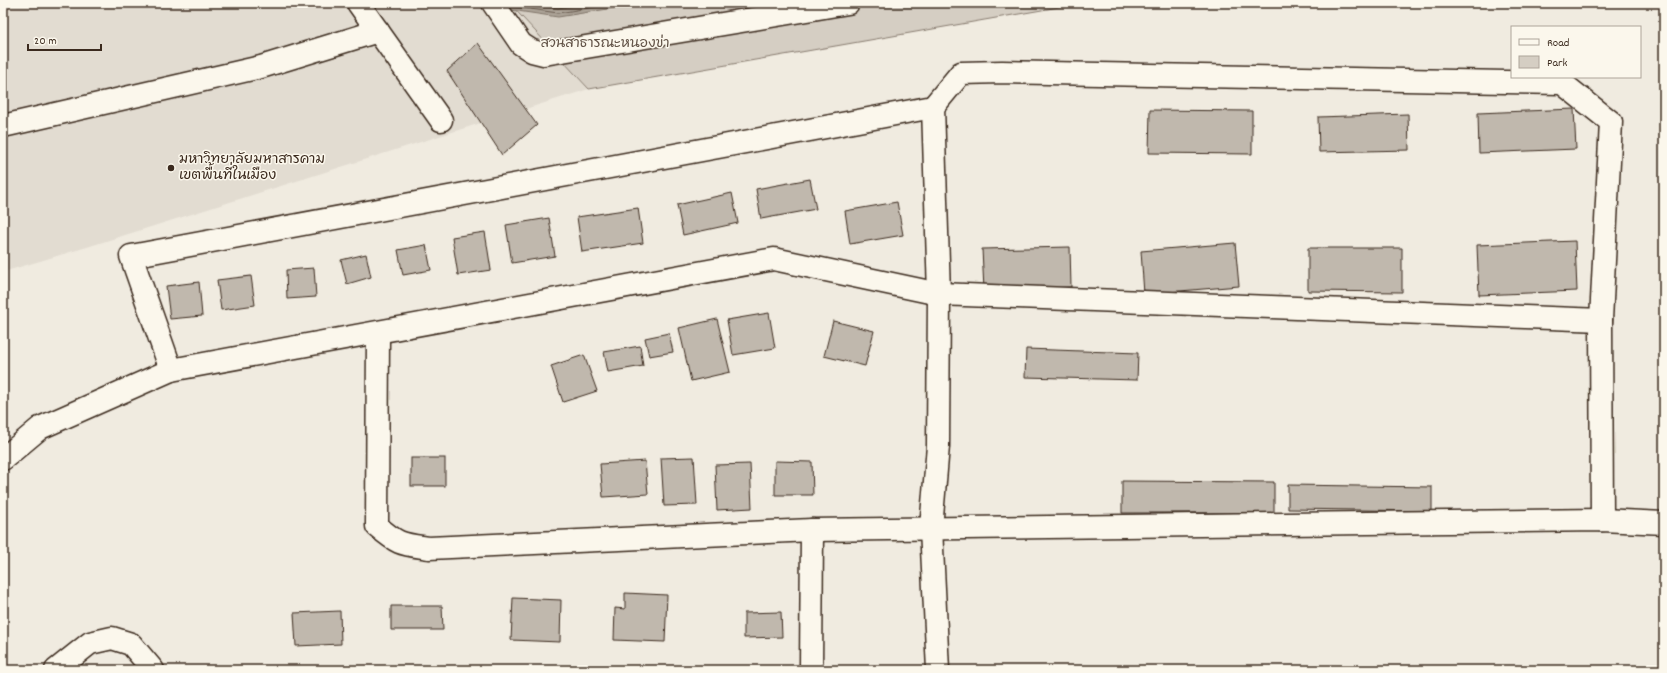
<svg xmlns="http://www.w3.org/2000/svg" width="1667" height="673" font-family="Dekko,'Playpen Sans Thai',sans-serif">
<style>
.built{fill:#e2dcd1}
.green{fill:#d5cec3;stroke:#887c70}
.water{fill:#aca397;stroke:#7f7367}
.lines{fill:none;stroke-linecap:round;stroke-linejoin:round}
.shore{stroke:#685a4e;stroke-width:1}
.building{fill:#c0b8ad;stroke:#3b2a1e}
.minor-casing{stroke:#3b2a1e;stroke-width:25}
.minor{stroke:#fbf7ec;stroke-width:22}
.poi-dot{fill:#3b2a1e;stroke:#fbf7ec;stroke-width:1.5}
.labels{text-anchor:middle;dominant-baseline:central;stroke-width:3;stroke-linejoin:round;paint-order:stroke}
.park-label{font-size:14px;fill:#625347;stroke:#fbf7ec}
.poi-label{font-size:14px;fill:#3b2a1e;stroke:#fbf7ec;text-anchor:start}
</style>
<rect width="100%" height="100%" fill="#f0ebe0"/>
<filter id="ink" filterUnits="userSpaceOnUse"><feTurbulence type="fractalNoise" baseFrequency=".025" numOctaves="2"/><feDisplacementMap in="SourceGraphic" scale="8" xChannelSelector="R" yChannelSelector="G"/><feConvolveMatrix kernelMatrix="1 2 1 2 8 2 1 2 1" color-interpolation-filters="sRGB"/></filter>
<g filter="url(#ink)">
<path class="built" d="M3,3H509L589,89L87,247L3,272Z"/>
<path class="green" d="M509,3H1082L589,89Z"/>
<path class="water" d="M499,3H645L558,17L504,9Z"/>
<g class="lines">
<g class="shore">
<path d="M525,3L558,8L588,3"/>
<path d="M509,6L558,13L620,3"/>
</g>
</g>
<g class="building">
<path d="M478,43L537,125L502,155L447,71Z"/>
<path d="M1574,109L1576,149L1479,153L1478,113Z"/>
<path d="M1150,110L1252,111V154L1149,153Z"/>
<path d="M1408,114L1409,150L1319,152L1318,117Z"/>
<path d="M810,179L816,209L761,219L756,189Z"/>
<path d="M732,193L738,223L683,235L677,205Z"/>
<path d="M897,202L903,235L850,244L845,211Z"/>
<path d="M638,208L643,243L582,252L577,217Z"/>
<path d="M549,218L555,256L512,263L506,225Z"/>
<path d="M485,232L491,270L458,275L452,237Z"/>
<path d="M1575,241L1577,291L1479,295L1477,245Z"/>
<path d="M1235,243L1239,286L1144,294L1141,251Z"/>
<path d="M426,245L431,270L403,275L398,250Z"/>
<path d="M1070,247L1071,287L984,290L982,249Z"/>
<path d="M1308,248H1402V292L1308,291Z"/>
<path d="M366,254L371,277L347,284L341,260Z"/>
<path d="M314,268L316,297L287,299L286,270Z"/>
<path d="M251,276L255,305L221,310L217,280Z"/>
<path d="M199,282L202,316L170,319L166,286Z"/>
<path d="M769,313L775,348L733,355L727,320Z"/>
<path d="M717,319L730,372L691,381L679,328Z"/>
<path d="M833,321L874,331L865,366L824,356Z"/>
<path d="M669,333L673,352L649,356L645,338Z"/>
<path d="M640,346L643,366L608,372L604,352Z"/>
<path d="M1026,349L1138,353L1137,380L1025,377Z"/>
<path d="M584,355L597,391L563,402L551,366Z"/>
<path d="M694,457L697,505L664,506L661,458Z"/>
<rect x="411" y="458" width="34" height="28"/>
<path d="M645,461L648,494L603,497L600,464Z"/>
<path d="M775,461L812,462L813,495H775Z"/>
<path d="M750,464L752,508L717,510L715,465Z"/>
<path d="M1122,481L1274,482V513H1122Z"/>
<path d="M1288,485L1432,487V511L1288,509Z"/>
<path d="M625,593L667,595L665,642L614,640L615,608L625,609Z"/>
<path d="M513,598L561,600L560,642L511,640Z"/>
<path d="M391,606H442L443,630H391Z"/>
<path d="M340,611L341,644L296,646L294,613Z"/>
<path d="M781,612L782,637L744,638V613Z"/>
</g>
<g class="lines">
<g class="minor-casing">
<g id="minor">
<path d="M358,3L441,120"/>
<path d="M493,3L521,44L532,51L544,54L848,3"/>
<path d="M3,126L261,67L378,31"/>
<path d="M378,333L377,526C399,545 401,544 429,548L812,530L1602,520L1664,523"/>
<path d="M171,370L131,256L933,107"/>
<path d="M3,459L40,428L171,370L774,259L939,294L1601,320"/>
<path d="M56,670L90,643L112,638L131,644L153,670"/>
<path d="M811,670L812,530"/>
<path d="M938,670L931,528L938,446L939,294L933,107L961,73L1002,72L1562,83L1611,122L1601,320L1602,520"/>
</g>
</g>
<use href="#minor" class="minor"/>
</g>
</g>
<circle class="poi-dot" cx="171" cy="168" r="4"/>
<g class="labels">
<g class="park-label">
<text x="605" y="44">สวนสาธารณะหนองข่า</text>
</g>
<g class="poi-label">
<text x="179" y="160">มหาวิทยาลัยมหาสารคาม<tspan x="179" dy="16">เขตพื้นที่ในเมือง</tspan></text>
</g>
</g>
<rect width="1667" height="673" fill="none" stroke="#fbf7ec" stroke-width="16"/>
<rect x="8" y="8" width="1651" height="657" fill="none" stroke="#3b2a1e" stroke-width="1.5" filter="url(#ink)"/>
<rect x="1511" y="26" width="130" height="52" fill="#fbf7ec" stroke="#aea59a"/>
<rect x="1519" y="39" width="20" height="6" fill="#fbf7ec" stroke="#aea59a"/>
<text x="1547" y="46" font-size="12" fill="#3b2a1e">Road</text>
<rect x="1519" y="56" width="20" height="12" fill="#d5cec3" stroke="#aea59a"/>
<text x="1547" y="66" font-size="12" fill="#3b2a1e">Park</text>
<path d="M28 44v6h73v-6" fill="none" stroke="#3b2a1e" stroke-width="2"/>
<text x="34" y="44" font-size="12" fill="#3b2a1e" stroke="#fbf7ec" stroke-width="3" paint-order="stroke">20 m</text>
</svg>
